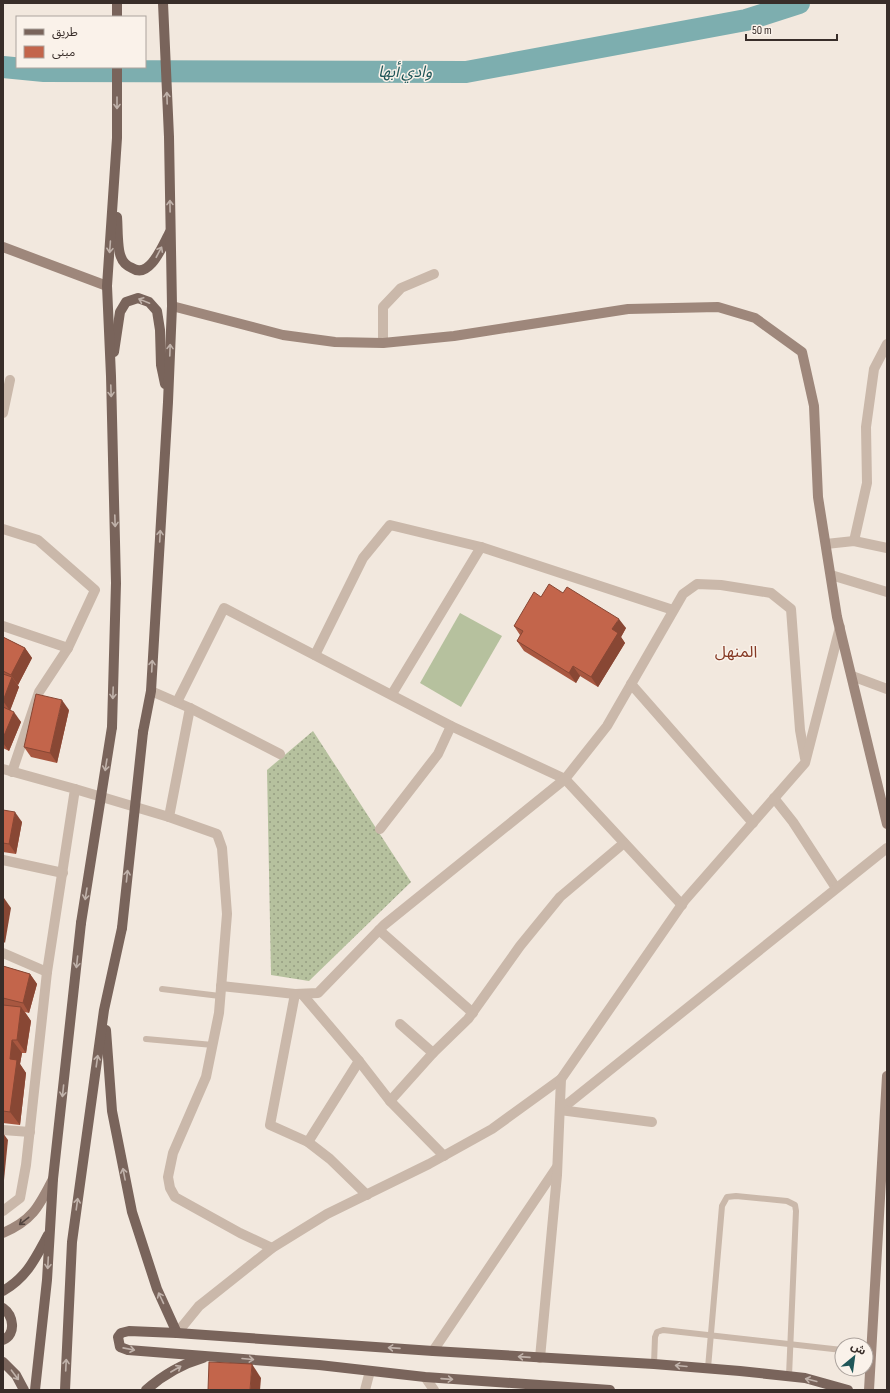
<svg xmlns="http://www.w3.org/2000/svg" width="890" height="1393" font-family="'Sofia Sans Condensed','Noto Sans Arabic',sans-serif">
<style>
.grass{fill:url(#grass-dots)}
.garden{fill:#b6c19e}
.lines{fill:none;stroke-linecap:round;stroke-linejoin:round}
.river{stroke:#7daeaf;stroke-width:22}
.lane{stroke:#cab8aa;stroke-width:6}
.street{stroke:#cab8aa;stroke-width:10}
.secondary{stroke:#9e877b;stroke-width:10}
.primary{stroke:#79645b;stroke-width:10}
.primary-bridge{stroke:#79645b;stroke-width:10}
.wall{fill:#a85740}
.shaded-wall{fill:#884734}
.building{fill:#c3654b;stroke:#884734}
.oneway{stroke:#c0b2aa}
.oneway2{stroke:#52443e}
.labels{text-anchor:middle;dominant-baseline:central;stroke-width:3;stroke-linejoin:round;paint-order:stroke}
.water-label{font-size:16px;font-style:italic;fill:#1f5658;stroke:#faf2ea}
.neighbourhood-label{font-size:16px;fill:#853924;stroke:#faf2ea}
</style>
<defs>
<pattern id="grass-dots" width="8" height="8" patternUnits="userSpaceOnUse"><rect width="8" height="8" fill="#b6c19e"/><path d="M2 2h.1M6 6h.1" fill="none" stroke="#959d81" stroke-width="1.8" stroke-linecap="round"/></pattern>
</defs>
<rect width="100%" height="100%" fill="#f2e8de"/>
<path class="grass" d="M313,731L411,882L309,981L271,975L267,770Z"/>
<path class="garden" d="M460,613L502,636L461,707L420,683Z"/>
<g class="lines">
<path class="river" d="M3,67L44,71L466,72L746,20L799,3"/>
<g class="lane">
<path d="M162,989L220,996"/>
<path d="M146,1039L213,1045"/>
<path d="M654,1364L655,1337L657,1332L663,1330L842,1350"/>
<path d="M708,1368L722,1206L727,1197L736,1196L787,1201L795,1205L796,1211L789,1376"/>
</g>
<g class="street">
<path d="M383,343V307L401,288L434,274"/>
<path d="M3,413L10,380"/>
<path d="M3,529L38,540L95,590L68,648L39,692L12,772"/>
<path d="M854,541L867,483L866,427L874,369L887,344"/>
<path d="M826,544L854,541L887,548"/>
<path d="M831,575L887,592"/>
<path d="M3,626L68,648"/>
<path d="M315,655L363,558L390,525L481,547L673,610"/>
<path d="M852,676L887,689"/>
<path d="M631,684L753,823"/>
<path d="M151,691L190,708L280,754"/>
<path d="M392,694L481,547"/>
<path d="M177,702L224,608L451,726L565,779L682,905"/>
<path d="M190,708L169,817L217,834L222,848L227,914L219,1013L206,1077L173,1153L168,1177L170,1188L175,1197L240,1233L272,1248"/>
<path d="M3,769L75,789L47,972L26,1165L20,1198L3,1211"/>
<path d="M75,789L169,817"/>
<path d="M774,798L793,822L836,888"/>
<path d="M380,829L438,754L451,726"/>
<path d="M3,860L63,873"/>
<path d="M379,930L473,1013"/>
<path d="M3,953L47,972"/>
<path d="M221,986L295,994L318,993L384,925L565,779L607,726L683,594L697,584L721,585L771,593L791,609L800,730L805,758"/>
<path d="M295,994L270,1125L308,1142L330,1159L367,1195"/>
<path d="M302,994L359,1061L390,1101L444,1156"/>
<path d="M400,1024L433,1053"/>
<path d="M390,1101L433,1053L468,1019L520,946L560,897L624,843"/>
<path d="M560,1110L887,848"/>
<path d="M560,1110L652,1122"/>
<path d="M3,1130L30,1132"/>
<path d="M308,1142L359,1061"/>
<path d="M177,1333L199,1306L272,1248L327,1214L429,1164L492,1129L561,1079L685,900L805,763L840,627"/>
<path d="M433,1351L557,1167"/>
<path d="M540,1358L557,1175L561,1079"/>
<path d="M425,1377L434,1390"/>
<path d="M365,1390L370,1371"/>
</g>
<g class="secondary">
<path d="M3,247L107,286"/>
<path d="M172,306L283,335L335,342L383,343L454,336L628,309L718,307L755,318L802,352L814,406L818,497L837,617L887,824"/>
<path d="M3,1233C33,1220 39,1206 53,1179"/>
<path d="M869,1390L887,1076"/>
</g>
<g class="primary">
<path d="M117,3V17"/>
<path d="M117,217C118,227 117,249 121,257C123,263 127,266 132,268C150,280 163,244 170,232"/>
<path d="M114,352L120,312L126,302L138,298L149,302L157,311L160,330L161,365L165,384"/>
<path d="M112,727L116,583L111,376L107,286L117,138V67"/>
<path d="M143,732L151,691L168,402L172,306L169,137L163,3"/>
<path d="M106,1030L112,1111L132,1212L157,1289L177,1333"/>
<path d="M3,1291C27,1277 35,1259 48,1235"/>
<path d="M3,1308C13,1315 17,1334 3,1340"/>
<path d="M3,1362L16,1375L24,1390"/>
<path d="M35,1390L47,1280L53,1179L81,923"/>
<path d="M65,1390L72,1242L104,1010L122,928"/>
<path d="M146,1390C163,1375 182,1364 203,1358"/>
<path d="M610,1390L425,1377L319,1365L128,1350L120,1347L118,1337L121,1333L129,1331L177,1333L433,1351L654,1364L740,1371L805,1378L848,1390"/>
</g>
<g class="primary-bridge">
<path d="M81,923L112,727"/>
<path d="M122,928L143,732"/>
</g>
</g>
<g class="wall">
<path d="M563,593L626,628L621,637L625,643L598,687L580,676L576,683L524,651L517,641L520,635L514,626L541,597Z"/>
<path d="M3,637L25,648L32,658L18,685L17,684L19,687L10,710L21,722L9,751L3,748Z"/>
<path d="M69,710L57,763L31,757L24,747Z"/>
<path d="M3,810L22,822L16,854L3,852Z"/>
<path d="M3,966L30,974L37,984L29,1013L25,1012L31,1021L26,1053H22L20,1064L26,1073L20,1125L3,1123Z"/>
</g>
<g class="shaded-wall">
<path d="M619,619L626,628L621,637L625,643L598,687L591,677L612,629Z"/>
<path d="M25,648L32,658L18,685L11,675Z"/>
<path d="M573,666L580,676L576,683L569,673Z"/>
<path d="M12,677L19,687L10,711L3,701Z"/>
<path d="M62,700L69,710L57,763L50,753Z"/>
<path d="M14,712L21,722L9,751L3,743V738Z"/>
<path d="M15,812L22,822L16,854L9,844Z"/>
<path d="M4,898L11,908L5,943L3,941V902Z"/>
<path d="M30,974L37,984L29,1013L23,1003Z"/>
<path d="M21,1007L31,1021L26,1053L17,1040Z"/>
<path d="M12,1040L22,1053L20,1064L26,1073L20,1125L10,1112V1059Z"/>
<path d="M3,1133L8,1140L4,1180L3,1178Z"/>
<path d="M252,1364L261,1378L260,1390H250Z"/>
</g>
<g class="building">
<path d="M549,584L563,593L567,587L619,619L612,629L618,633L591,677L573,666L569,673L517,641L523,631L514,626L534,592L541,597Z"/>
<path d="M3,637L25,648L11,675L3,671Z"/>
<path d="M3,674L12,677L3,701Z"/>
<path d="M36,694L62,700L50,753L24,747Z"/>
<path d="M3,707L14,712L3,738Z"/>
<path d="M3,810L15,812L9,844L3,843Z"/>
<path d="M3,966L30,974L23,1003L3,998Z"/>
<path d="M3,1005L21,1007L17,1040H12L10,1059L17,1060L10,1112L3,1111Z"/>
<path d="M209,1362L252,1364L250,1390H208Z"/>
</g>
<defs><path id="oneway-shaft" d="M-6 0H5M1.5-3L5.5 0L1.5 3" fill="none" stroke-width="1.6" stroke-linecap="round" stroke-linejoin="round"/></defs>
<g class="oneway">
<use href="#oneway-shaft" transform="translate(167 98) rotate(-92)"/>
<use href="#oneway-shaft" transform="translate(117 103) rotate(90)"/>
<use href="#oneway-shaft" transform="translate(170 206) rotate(-91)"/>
<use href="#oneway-shaft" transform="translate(110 247) rotate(94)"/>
<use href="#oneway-shaft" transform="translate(159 252) rotate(-62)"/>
<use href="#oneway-shaft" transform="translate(144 301) rotate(-158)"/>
<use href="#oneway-shaft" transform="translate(170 350) rotate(-88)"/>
<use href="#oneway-shaft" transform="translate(111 391) rotate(88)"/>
<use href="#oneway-shaft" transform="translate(115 521) rotate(88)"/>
<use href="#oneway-shaft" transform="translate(160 536) rotate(-87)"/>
<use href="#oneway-shaft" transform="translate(152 666) rotate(-87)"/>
<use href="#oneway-shaft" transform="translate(113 693) rotate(92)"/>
<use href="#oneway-shaft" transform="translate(106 765) rotate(99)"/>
<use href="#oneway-shaft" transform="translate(127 876) rotate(-84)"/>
<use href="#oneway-shaft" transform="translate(86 894) rotate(99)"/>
<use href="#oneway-shaft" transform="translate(77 962) rotate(96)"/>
<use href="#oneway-shaft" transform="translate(97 1061) rotate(-82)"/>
<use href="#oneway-shaft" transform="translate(63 1091) rotate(96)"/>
<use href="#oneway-shaft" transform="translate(124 1174) rotate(-101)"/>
<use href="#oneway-shaft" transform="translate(77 1204) rotate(-82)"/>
<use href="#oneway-shaft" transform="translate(48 1263) rotate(93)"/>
<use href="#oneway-shaft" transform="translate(161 1298) rotate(-115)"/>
<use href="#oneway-shaft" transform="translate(394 1348) rotate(-176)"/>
<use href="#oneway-shaft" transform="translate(129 1349) rotate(11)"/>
<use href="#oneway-shaft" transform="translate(524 1357) rotate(-176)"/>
<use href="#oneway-shaft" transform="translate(248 1359) rotate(5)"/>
<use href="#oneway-shaft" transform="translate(66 1365) rotate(-87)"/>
<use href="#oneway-shaft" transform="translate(681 1366) rotate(-175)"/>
<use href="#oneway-shaft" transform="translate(176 1369) rotate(-30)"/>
<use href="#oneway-shaft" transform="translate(15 1375) rotate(53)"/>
<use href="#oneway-shaft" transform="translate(447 1379) rotate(4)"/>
<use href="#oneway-shaft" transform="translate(811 1380) rotate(-166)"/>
</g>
<use class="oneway2" href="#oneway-shaft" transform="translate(24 1221) rotate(142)"/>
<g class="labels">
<g class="water-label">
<text x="405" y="72">وادي أبها</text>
</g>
<g class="neighbourhood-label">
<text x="736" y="652">المنهل</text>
</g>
</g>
<rect width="890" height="1393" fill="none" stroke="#382d29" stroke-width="8"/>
<rect x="16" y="16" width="130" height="52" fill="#faf2ea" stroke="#aca39d"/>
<rect x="24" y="29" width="20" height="6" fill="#79645b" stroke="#aca39d"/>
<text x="52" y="36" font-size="12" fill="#382d29">طريق</text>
<rect x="24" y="46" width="20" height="12" fill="#c3654b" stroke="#aca39d"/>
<text x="52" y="56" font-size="12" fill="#382d29">مبنى</text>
<g transform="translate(854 1357) rotate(29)"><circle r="19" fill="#faf2ea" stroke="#aca39d"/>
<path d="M0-3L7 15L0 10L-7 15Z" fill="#1f5658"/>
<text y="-6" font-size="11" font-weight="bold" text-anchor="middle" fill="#382d29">ش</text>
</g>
<path d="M746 34v6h91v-6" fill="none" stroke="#382d29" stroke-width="2"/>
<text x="752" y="34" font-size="12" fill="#382d29" stroke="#faf2ea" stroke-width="3" paint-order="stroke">50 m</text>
</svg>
